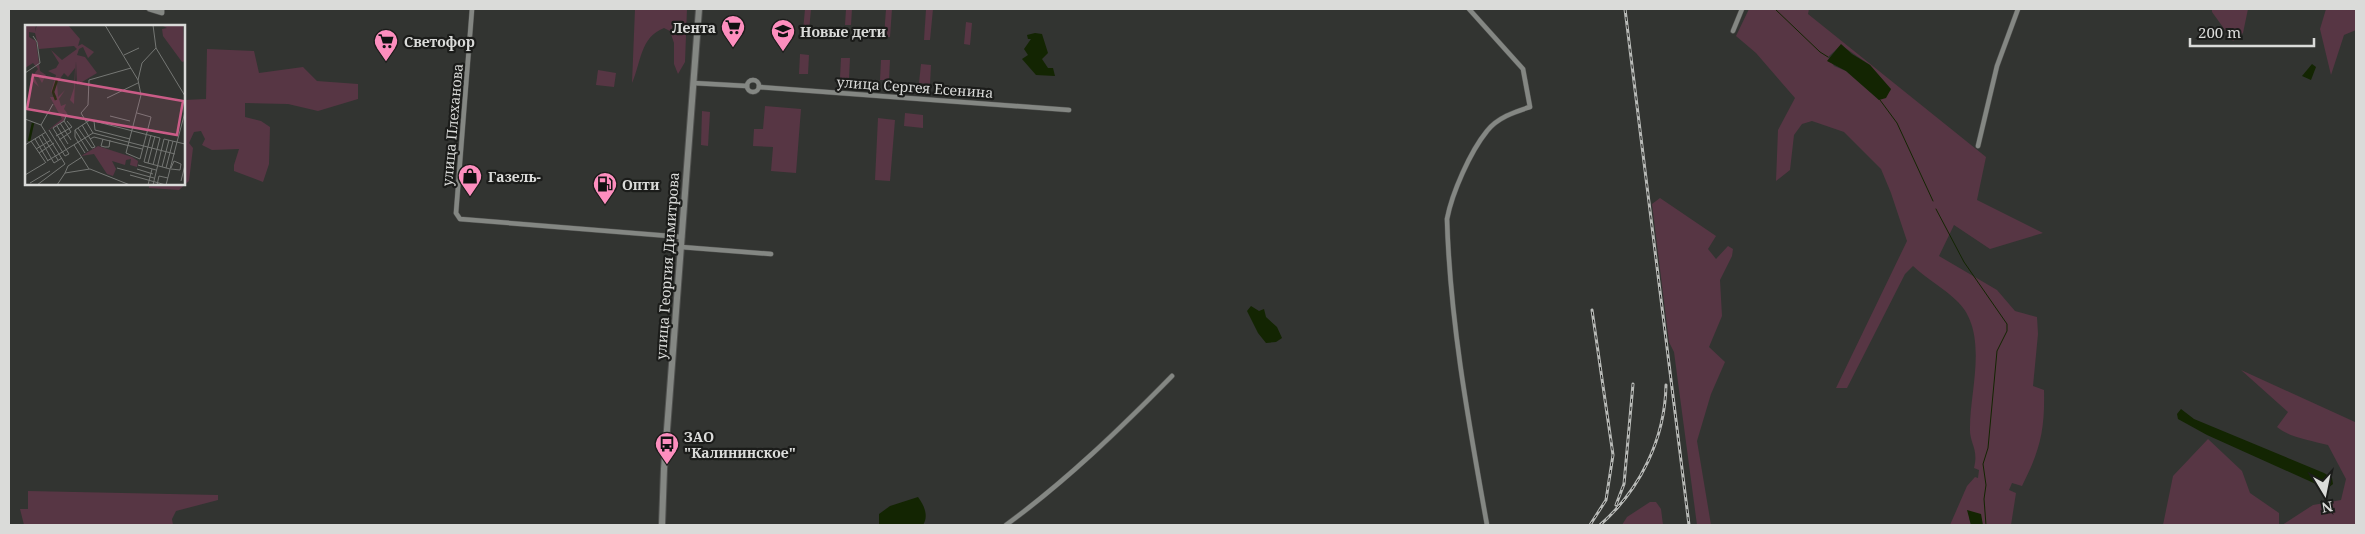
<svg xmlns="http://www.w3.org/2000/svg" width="2365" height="534" font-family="'Noto Serif',serif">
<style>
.green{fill:#573644;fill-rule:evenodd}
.water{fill:#132502}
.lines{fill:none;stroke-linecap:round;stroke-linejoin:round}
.stream{stroke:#132502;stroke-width:1}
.street-casing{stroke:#50514f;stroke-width:5.5}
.secondary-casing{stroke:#50514f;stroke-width:8}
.street{stroke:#848783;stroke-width:4.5}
.secondary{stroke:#848783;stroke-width:6}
.rail-casing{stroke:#b8bab7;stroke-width:3}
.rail{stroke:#1b1c1a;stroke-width:1;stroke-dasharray:4;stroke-linecap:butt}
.labels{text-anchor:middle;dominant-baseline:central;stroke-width:4.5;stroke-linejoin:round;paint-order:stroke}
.poi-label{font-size:14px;font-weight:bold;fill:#dadbd9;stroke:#1b1c1a;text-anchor:start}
.street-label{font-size:14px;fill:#dadbd9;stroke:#1b1c1a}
.inset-river{fill:none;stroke:#132502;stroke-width:2.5}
.inset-road{fill:none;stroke:#757774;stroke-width:1}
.view{fill:#ca5c87;fill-opacity:0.15;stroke:#ca5c87;stroke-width:2.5}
.inset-edge{fill:none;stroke:#dadbd9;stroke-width:2.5}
</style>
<rect width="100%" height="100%" fill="#323431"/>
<g class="green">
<path d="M635,9H687L685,62L678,74L674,64V43L670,31L664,28C640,37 641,63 632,83Z"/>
<path d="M805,9H811L809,31H803Z"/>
<path d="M846,9H852L851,25H845Z"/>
<path d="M886,9H892L890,37H884Z"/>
<path d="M926,9H933L930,40H924Z"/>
<path d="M1749,9H1809L1808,14L1986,157L1977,200L2043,233L1990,249L1954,225L1939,256L1997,290L2015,311L2037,317L2038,334L2033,386L2044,390C2045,431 2040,450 2022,486L2012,483L2009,490L2016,493L2011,525H1983L1969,518L1971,525H1950L1967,486L1975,477L1978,478L1979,470L1974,468C1979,448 1969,444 1970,427C1970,390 1989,333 1958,302C1944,288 1927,279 1913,266L1905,274L1847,388H1836L1907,241L1891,193L1881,169L1844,132L1812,121L1802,124L1794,135L1790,170L1776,181L1778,130L1795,98L1756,53L1736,36ZM1841,45L1870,65L1891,90L1879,100L1846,71L1834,66L1828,57Z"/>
<path d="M2212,9H2248L2243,33L2233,41L2212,12Z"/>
<path d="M2326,9H2356V30L2344,35L2331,75L2320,29Z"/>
<path d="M966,22L972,23L970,45L964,44Z"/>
<path d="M207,49L254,51L259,73L303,67L317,81L358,84V99L318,111L288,104L245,103V117L261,121L270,127L269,164L263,182L234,171V165L239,149L212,150L202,145L205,139L201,131L194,132L189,143L193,148L189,181L179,190L149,188V184H184V100L206,99Z"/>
<path d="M800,54L809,55L808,74H799Z"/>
<path d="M841,58H850L849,78H840Z"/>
<path d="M881,60H890L889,80H880Z"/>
<path d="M921,64L931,65L930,84L919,83Z"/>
<path d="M598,70L616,73L614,87L596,85Z"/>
<path d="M765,106L801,109L796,173L771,171L773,147L753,146L754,129H763Z"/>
<path d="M702,111L710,112L708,146L701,145Z"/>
<path d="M905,113L923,115V128L904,126Z"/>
<path d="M878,118L895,120L890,181L875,180Z"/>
<path d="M1660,198L1716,236L1708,249L1716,259L1728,246L1733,249L1732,256L1720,280L1722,316L1709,347L1725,362L1711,394L1697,441L1711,525H1697L1674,352L1669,342L1652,204Z"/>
<path d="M2241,370L2355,422L2356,525H2282L2313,505L2341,500L2346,479L2328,445C2310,440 2291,438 2277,427L2288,412Z"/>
<path d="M2208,439L2242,471L2250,493L2279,513V525H2163L2173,476Z"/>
<path d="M28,491L218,495V500L176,511L172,519L173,525H24L20,509H28Z"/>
<path d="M1650,502H1656L1661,509L1663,525H1622L1627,517Z"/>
</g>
<g class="water">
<path d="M1035,33L1042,34L1048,53L1042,59L1048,68H1053L1055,76L1036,75L1022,59L1028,55L1024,49L1031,39H1028L1027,35Z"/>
<path d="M1841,44L1852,54L1870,65L1891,89L1886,98L1879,100L1846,71L1827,61Z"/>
<path d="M2312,64L2316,67L2311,80L2302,76Z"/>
<path d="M1251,306L1259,311L1264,309L1266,317L1277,327L1282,338L1276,342L1266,343L1258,333L1247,311Z"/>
<path d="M2181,409L2194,419L2324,473L2332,478L2333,484L2327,489L2207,435L2178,419L2177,414Z"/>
<path d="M918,497C924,505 929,516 923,525H879V514L890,506Z"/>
<path d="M1967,510L1981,514L1983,525H1971Z"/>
</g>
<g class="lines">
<g class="stream">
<path d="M1775,9L1820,52L1828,57"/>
<path d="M1880,100L1897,123L1933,201"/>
<path d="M1936,209L1964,262L2007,324V331L1997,351L1988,448L1983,464L1986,485L1984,499L1986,525"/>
</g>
<g class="street-casing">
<g id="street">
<path d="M149,9L162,13V9"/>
<path d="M472,9L456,213L460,219L682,237"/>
<path d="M1469,9L1523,69L1530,107C1514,112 1497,118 1487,131C1470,152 1452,193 1447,219C1450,322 1469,424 1487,525"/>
<path d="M1733,31L1742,9"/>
<circle cx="753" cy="86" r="6"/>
<path d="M693,83L747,86"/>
<path d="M759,87L1069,110"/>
<path d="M1978,146L1997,66L2018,9"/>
<path d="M681,247L771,254"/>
<path d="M1006,525C1066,481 1119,430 1172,376"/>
</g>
</g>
<g class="secondary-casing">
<path id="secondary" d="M662,525L664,469L699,9"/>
</g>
<use href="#street" class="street"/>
<use href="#secondary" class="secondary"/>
<g class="rail-casing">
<g id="rail">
<path d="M1625,9L1689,525"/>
<path d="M1616,505L1624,484L1633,384"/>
<path d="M1590,525L1606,500L1613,455L1592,310"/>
<path d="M1600,525C1640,490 1665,439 1666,385"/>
</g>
</g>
<use href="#rail" class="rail"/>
</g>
<defs>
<g id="supermarket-pin" transform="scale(1.25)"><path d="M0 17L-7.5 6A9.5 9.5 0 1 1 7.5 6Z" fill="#fd8ebe" stroke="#1b1c1a"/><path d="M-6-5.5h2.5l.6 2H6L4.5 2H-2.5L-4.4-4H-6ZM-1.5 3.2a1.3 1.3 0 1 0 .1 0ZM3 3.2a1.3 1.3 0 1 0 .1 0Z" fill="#111"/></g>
<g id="school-pin" transform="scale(1.25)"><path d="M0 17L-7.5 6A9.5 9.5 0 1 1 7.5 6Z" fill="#fd8ebe" stroke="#1b1c1a"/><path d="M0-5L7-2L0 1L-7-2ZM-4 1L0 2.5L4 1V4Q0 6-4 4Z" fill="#111"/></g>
<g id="shop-pin" transform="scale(1.25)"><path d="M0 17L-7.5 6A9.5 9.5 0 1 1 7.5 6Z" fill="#fd8ebe" stroke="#1b1c1a"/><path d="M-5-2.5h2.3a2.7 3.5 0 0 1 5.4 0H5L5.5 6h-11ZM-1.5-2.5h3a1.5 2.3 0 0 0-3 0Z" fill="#111"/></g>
<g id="fuel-pin" transform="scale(1.25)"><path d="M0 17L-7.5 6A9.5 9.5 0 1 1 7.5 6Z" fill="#fd8ebe" stroke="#1b1c1a"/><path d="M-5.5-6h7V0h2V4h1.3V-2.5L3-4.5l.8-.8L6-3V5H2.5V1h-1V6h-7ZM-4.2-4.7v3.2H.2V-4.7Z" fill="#111"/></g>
<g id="bus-pin" transform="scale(1.25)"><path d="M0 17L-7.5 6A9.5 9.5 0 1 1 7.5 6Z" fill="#fd8ebe" stroke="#1b1c1a"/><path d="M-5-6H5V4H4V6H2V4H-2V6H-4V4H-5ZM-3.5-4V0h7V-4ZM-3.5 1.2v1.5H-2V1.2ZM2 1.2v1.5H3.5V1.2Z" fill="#111"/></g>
</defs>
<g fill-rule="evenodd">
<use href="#supermarket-pin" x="733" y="27"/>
<use href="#school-pin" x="783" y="31"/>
<use href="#supermarket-pin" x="386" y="41"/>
<use href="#shop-pin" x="470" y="176"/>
<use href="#fuel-pin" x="605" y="184"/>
<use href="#bus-pin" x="667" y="444"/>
</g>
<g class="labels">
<g class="poi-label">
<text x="716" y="27" text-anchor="end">Лента</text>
<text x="800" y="31">Новые дети</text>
<text x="404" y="41">Светофор</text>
<text x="488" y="176">Газель-</text>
<text x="622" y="184">Опти</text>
<text x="684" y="436">ЗАО<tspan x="684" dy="16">"Калининское"</tspan></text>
</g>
<g class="street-label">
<text transform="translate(915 87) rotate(4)">улица Сергея Есенина</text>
<text transform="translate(452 125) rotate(-85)">улица Плеханова</text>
<text transform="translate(667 266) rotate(-86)">улица Георгия Димитрова</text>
</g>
</g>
<g transform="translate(25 25)">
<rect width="160" height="160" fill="#323431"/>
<path d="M0,0H11L10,7L12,0H43L55,14L53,21L57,19L69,27L63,33L58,22L54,24L52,30L60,32L72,48L52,60L51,36L49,79L45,75L49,63L50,43L43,52L39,48L32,58L33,72L40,65L34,74L36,81L41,79L39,84L42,88L39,96L22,106L37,94L25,72H32L26,67L31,50L23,46L31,43L34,38L26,25L37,35L52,24L49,21L14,24L10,8L4,7V12L11,16L15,46L21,50L17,58L13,51L9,52L14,62L5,54L13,44L8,38L0,43ZM136,0H158L160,36L157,37L160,41L138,11L137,4L142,3ZM73,121L107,132L113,136L112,142L105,140L106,134L101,135L100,140L87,136L91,144L88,151L82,149L69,129L56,131Z" fill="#573644"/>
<path class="inset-river" d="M31,75L28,67L32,55M4,116L8,98"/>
<path class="inset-road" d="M80,0L113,55M128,0L131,23M131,23L160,71M99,30L114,23M0,48L15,38L12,17L8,11M82,73L113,58M112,88L126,92L115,134M85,91L105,96M0,94L16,100L34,129L22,136M69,96L70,105L105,114M35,98L46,115M16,100L28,79M32,101L43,119M28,103L39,96L42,89M53,103L67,123L70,122L57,100M24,105L40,131L44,129L28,103M50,105L63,126M68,108L56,88L63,80L64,55L106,43M17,110L33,135M126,110L119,137L145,144M31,111L47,102L42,96M14,112L29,138L37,133M10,114L23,136M65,114L69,112L117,124M78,114L76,121L80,122H84L85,115M139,114L160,119M34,115L46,107L39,96M6,116L21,138M152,117L160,87M0,120L21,107M49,120L64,144M11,124L26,115M14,128L29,118M60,128L50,112V105L65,95L135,113M115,134L101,128L116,70L113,55L117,38L131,23M123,138L130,111M113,140L131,145M128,140L135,113M137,142L144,115M92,143L129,153M141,143L148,116M112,144L128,149M146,144L155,145L156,139L149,136L146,143M40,148L43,141L57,132M0,150L20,138M105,150L141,160M156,156L160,140M5,158L25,146M12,160L40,139L34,129L68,108L150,129M32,160L40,148L65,144L105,160M123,160L127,144M128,160L139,114M132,160L134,151L143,153M141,160L152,117"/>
<path class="view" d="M8,50L158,76L152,110L2,84Z"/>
<rect width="160" height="160" class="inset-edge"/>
</g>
<rect width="2365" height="534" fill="none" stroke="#dadbd9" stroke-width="20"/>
<g transform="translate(2325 494) rotate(170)" stroke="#1b1c1a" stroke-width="4" paint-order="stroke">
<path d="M0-4L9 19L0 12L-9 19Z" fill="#dadbd9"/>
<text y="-8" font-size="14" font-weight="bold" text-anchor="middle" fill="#dadbd9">N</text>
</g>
<path d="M2190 38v8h124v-8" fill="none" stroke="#dadbd9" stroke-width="2.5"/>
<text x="2198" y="38" font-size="15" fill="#dadbd9" stroke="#1b1c1a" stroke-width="4" paint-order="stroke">200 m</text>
</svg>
